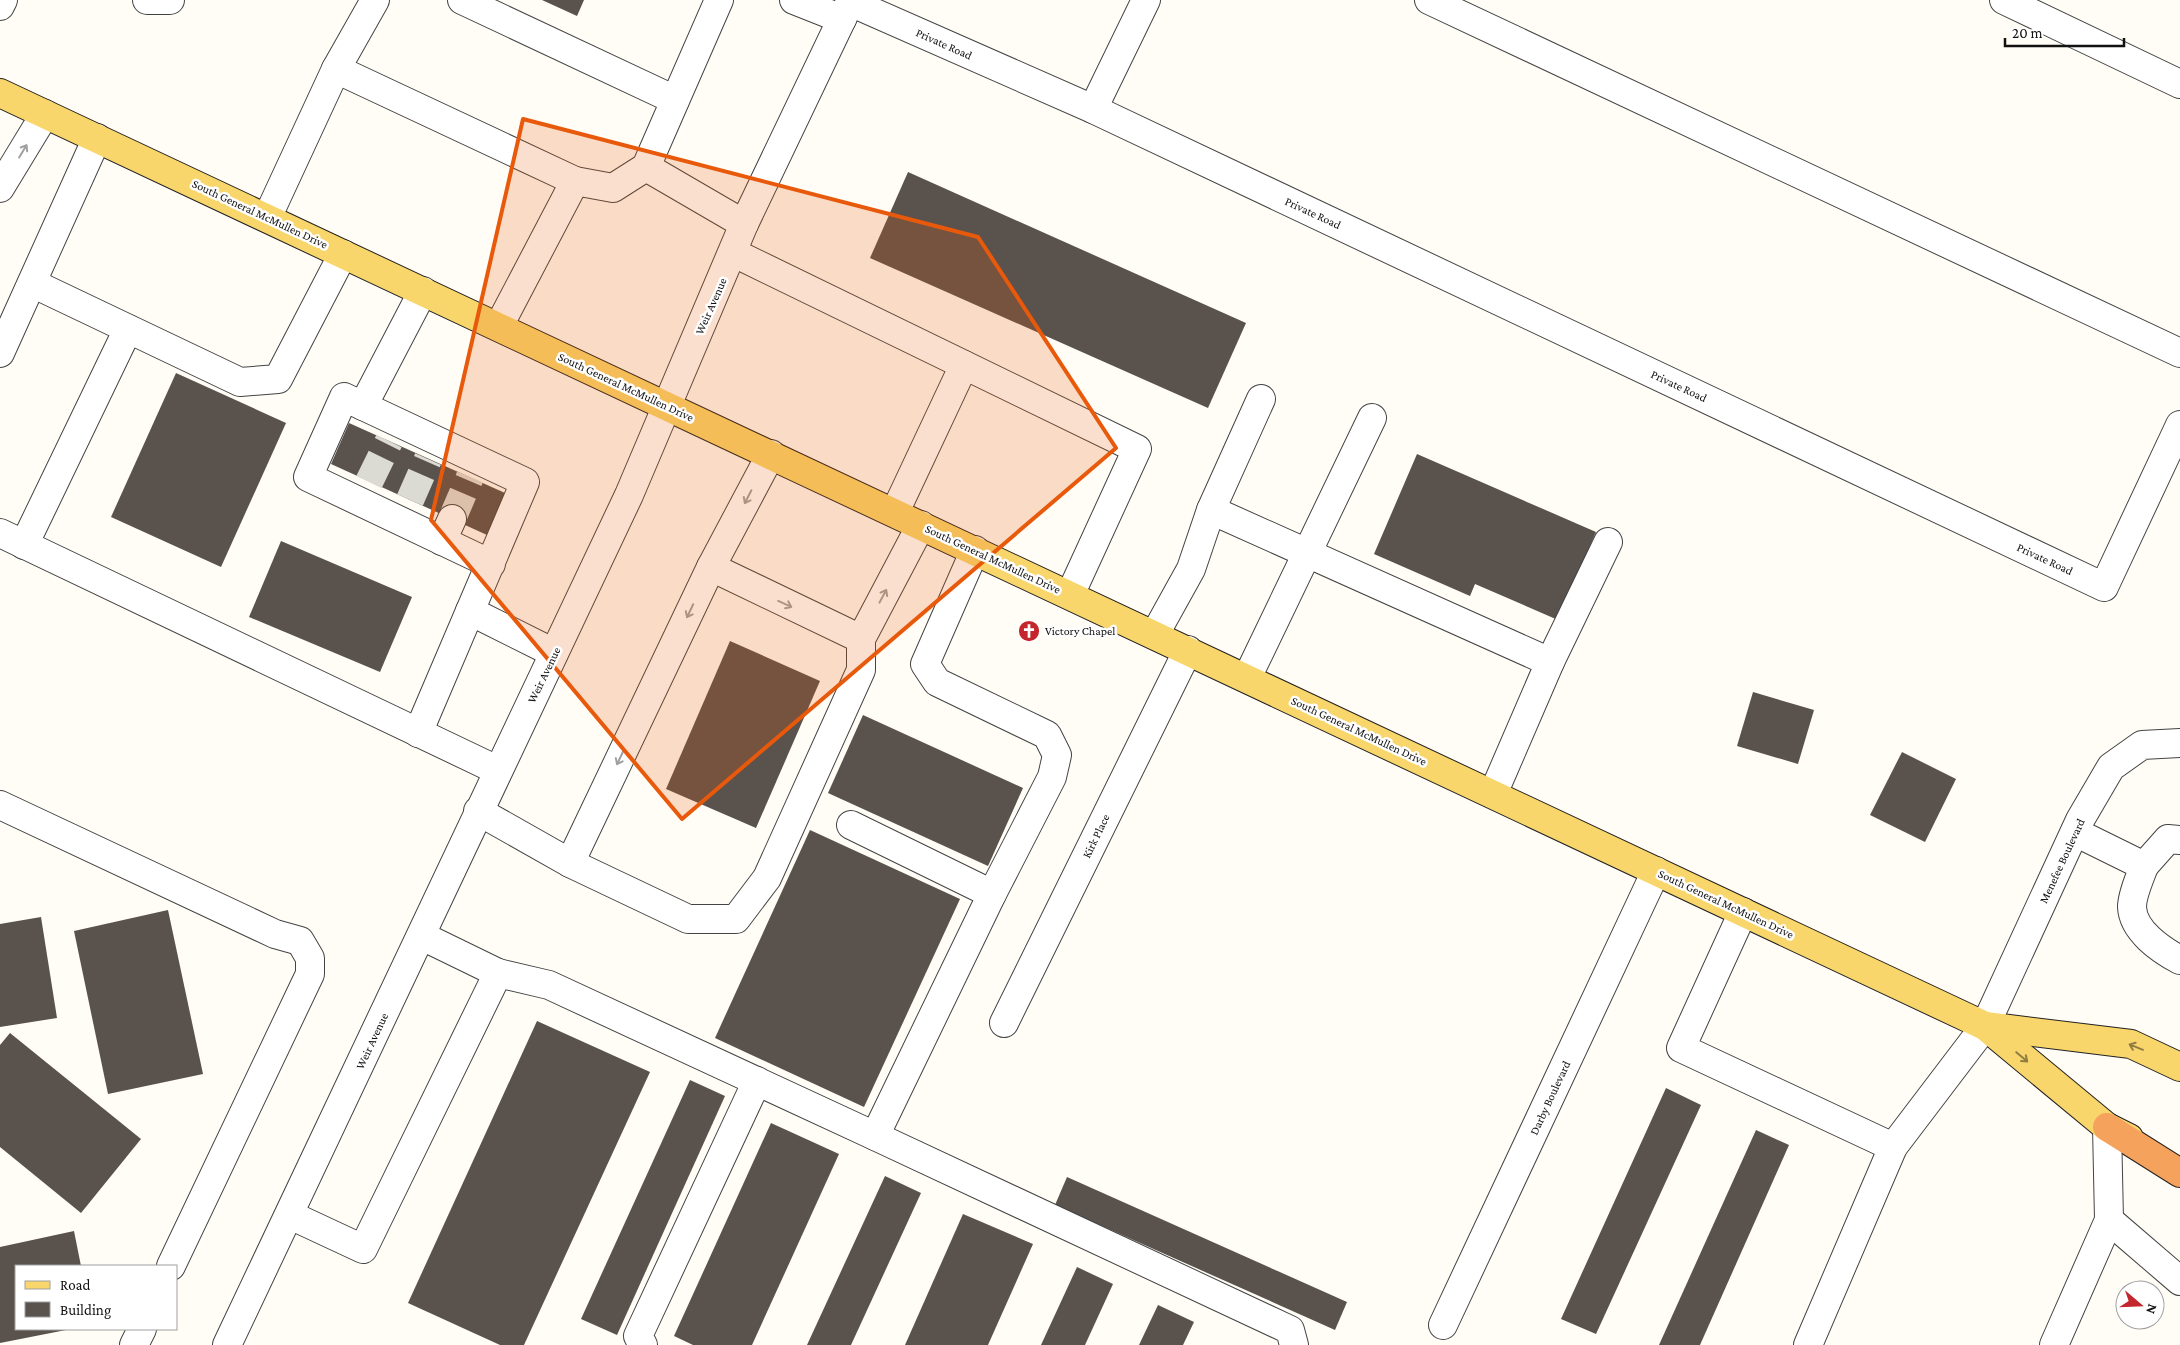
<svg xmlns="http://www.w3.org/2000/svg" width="2180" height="1345" font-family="'Crimson Pro',serif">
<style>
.building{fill:#5a524d}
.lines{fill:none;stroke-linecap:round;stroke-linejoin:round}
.minor-tunnel{stroke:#dbdad3;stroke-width:28;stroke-dasharray:28 14;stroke-linecap:butt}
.minor-casing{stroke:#444;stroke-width:30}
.major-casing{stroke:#222;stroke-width:30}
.highway-casing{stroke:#222;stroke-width:30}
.minor{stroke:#fff;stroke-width:28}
.major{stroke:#f9d66b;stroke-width:28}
.highway{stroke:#f5a25d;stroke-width:28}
.oneway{stroke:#a0a0a0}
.oneway2{stroke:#917d42}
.marked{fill:#e8590c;fill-opacity:0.2;stroke:#e8590c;stroke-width:4;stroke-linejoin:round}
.labels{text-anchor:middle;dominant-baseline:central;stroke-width:5;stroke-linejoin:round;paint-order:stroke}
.street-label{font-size:12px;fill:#111;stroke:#fff}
.poi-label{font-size:12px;fill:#111;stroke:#fff;text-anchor:start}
</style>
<rect width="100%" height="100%" fill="#fffdf5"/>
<g class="building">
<path d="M542,0H584L577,16Z"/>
<path d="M908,172L1246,323L1208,408L870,258Z"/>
<path d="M176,373L286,423L221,567L111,517Z"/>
<path d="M349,423L505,493L487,535L331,464Z"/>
<path d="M1417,454L1596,532L1558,620L1475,584L1470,596L1374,554Z"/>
<path d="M281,541L412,597L380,672L249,617Z"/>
<path d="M730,641L820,681L756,828L666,789Z"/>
<path d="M1753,692L1814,710L1798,764L1737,746Z"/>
<path d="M863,715L1023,788L988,866L828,793Z"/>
<path d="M1902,752L1956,779L1925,842L1870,815Z"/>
<path d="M810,830L960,899L864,1107L715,1038Z"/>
<path d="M168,910L203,1074L108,1094L74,931Z"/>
<path d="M41,917L57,1018L0,1027V924Z"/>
<path d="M537,1021L650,1072L524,1345H500L408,1303Z"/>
<path d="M10,1033L141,1139L81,1213L0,1147V1045Z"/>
<path d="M690,1080L725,1096L617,1335L581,1319Z"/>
<path d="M1666,1088L1701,1105L1596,1334L1561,1319Z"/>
<path d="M771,1123L839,1154L752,1345H693L674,1336Z"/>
<path d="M1756,1130L1789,1145L1700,1345H1659Z"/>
<path d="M885,1176L921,1193L851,1345H807Z"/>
<path d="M1067,1177L1347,1302L1335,1330L1055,1205Z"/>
<path d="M963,1214L1033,1244L988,1345H905Z"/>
<path d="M74,1231L81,1266H16V1329L66,1330L0,1343V1247Z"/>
<path d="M1077,1267L1113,1284L1085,1345H1041Z"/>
<path d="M1158,1305L1194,1322L1183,1345H1139Z"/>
</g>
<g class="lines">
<g class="minor-tunnel">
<path d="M369,482L389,441"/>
<path d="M410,500L428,459"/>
<path d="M452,519L470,477"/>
</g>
<g class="minor-casing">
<g id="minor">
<path d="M147,0H170"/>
<path d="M462,0L675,100"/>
<path d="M794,0L842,19"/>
<path d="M1429,0L2180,353"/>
<path d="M2004,0L2180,84"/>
<path d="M850,2L1093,109L2104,587L2180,425"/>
<path d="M0,6L3,0"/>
<path d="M336,69L375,0"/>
<path d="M1093,109L1146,0"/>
<path d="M646,167L744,224"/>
<path d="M0,188L45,114"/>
<path d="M267,218L336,69L575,181"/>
<path d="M734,253L1137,449L1070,595"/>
<path d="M32,283L240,382L278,379L343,254"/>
<path d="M499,326L575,181L613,188L646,167L719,0"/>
<path d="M0,353L97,138"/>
<path d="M363,406L423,291"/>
<path d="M771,454L711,567L861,639"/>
<path d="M1211,510L1261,399"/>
<path d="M895,512L964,365"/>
<path d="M0,533L497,770"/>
<path d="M442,541L452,519"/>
<path d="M24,545L128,329"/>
<path d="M470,611L554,653"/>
<path d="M1155,634L1191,569L1211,510L1550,662L1493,794"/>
<path d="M1550,662L1608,542"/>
<path d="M1247,678L1372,418"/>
<path d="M418,733L525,482L344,397L308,477L491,564"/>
<path d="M0,805L275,934L300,941L310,958V974L171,1266"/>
<path d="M478,811L570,863L688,919H736L767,878L861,670V639L921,525"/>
<path d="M851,825L992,894"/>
<path d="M2075,832L2144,866C2140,878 2132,894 2132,907C2133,931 2161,950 2180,960"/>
<path d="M570,863L711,567"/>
<path d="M2144,866L2168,839L2180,840"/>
<path d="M1743,912L1681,1048L1893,1147"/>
<path d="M498,973L549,985L875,1136L992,894L1052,777L1057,755L1047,735L937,682L925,664L975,550"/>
<path d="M1004,1023L1188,650"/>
<path d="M875,1136L1290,1330L1294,1345"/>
<path d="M290,1215L363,1249L498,973L422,936"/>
<path d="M2109,1220L2180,1281"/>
<path d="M1443,1325L1656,871"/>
<path d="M134,1345L142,1329"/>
<path d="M227,1345L629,495L744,224L851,0"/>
<path d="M643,1345L638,1336L757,1081"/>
<path d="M1808,1345L1893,1147L1985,1026L2080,820L2111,767L2142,745L2180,743"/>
<path d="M2054,1345L2109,1220L2107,1127"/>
</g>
</g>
<g class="major-casing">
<g id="major">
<path d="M0,93L1985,1026L2107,1127L2129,1138"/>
<path d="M1985,1026L2131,1044L2180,1067"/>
</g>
</g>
<g class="highway-casing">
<path id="highway" d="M2107,1127L2180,1173"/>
</g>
<use href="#minor" class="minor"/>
<use href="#major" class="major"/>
<use href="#highway" class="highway"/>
</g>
<defs><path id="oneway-shaft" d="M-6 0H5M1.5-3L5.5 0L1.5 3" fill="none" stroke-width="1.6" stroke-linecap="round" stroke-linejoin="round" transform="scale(1.25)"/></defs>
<g class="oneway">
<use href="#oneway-shaft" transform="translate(23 151) rotate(-59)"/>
<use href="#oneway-shaft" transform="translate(748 497) rotate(117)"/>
<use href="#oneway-shaft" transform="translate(883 596) rotate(-62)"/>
<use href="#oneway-shaft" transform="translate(785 604) rotate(25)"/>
<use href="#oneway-shaft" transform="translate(690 611) rotate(115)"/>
<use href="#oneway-shaft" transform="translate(620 758) rotate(115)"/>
</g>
<g class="oneway2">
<use href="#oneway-shaft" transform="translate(2136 1047) rotate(-158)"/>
<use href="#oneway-shaft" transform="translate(2022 1057) rotate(40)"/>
</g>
<path class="marked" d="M523,119L978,237L1116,448L682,819L431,520Z"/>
<defs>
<g id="church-disc" transform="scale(1.125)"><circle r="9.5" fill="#c4262e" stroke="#fff"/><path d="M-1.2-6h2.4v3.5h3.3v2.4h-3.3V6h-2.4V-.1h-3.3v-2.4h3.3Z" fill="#fff"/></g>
</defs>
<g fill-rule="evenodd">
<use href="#church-disc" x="1029" y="631"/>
</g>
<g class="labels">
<g class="street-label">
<text transform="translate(944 44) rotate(24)">Private Road</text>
<text transform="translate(1313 213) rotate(25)">Private Road</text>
<text transform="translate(260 214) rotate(25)">South General McMullen Drive</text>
<text transform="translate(711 306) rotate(-66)">Weir Avenue</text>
<text transform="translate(1679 386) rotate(25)">Private Road</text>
<text transform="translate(626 387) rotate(25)">South General McMullen Drive</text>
<text transform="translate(993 559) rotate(25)">South General McMullen Drive</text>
<text transform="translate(2045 559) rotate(25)">Private Road</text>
<text transform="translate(544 675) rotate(-64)">Weir Avenue</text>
<text transform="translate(1359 731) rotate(25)">South General McMullen Drive</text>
<text transform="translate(1096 836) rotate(-64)">Kirk Place</text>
<text transform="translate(2062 861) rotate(-65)">Menefee Boulevard</text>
<text transform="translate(1726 904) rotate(25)">South General McMullen Drive</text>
<text transform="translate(372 1041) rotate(-65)">Weir Avenue</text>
<text transform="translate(1550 1098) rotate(-65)">Darby Boulevard</text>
</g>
<g class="poi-label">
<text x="1045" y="631">Victory Chapel</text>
</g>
</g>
<rect x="15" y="1265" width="162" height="65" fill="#ffffff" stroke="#a0a0a0"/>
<rect x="25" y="1281" width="25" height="8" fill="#f9d66b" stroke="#a0a0a0"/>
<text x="60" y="1290" font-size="15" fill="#111111">Road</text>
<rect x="25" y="1302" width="25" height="15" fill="#5a524d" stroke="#a0a0a0"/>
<text x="60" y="1315" font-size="15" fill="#111111">Building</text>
<g transform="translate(2140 1305) rotate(109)"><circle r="24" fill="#ffffff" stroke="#a0a0a0"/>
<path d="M0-4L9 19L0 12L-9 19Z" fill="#c4262e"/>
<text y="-8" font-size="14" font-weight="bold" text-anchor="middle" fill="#111111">N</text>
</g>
<path d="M2005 38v8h119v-8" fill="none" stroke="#111111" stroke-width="2.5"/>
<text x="2012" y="38" font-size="15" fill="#111111" stroke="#ffffff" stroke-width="4" paint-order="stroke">20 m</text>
</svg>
